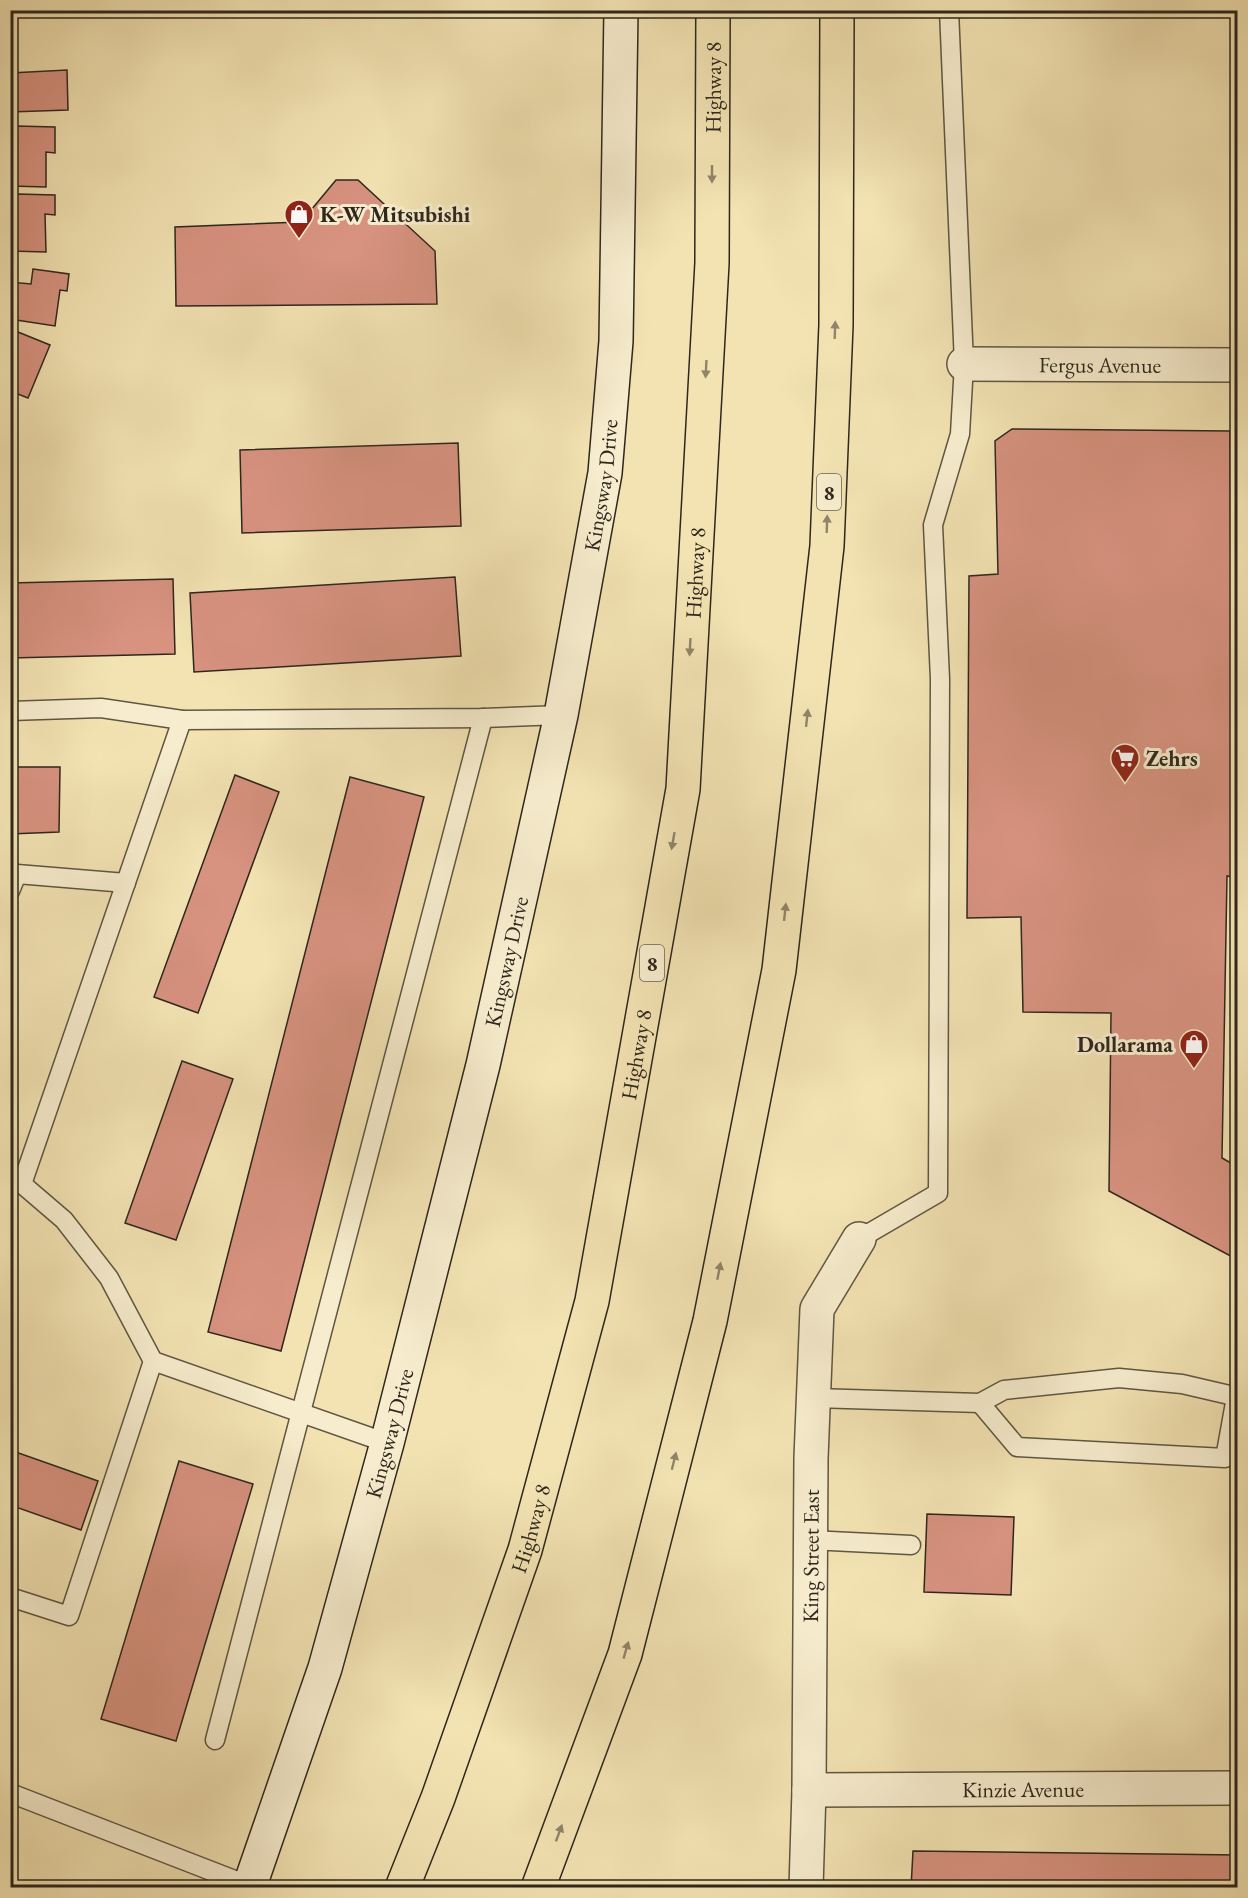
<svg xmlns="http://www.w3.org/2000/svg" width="1248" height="1898" font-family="'EB Garamond',serif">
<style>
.building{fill:#d79280;stroke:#2e271d;stroke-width:1.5}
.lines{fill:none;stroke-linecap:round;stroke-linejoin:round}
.lane-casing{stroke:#5f5642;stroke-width:21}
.street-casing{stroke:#5f5642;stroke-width:36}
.secondary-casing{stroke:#2e271d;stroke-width:36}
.highway-casing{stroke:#2e271d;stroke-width:36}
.lane{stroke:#f7edce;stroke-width:18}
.street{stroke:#f7edce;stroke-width:33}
.secondary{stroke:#f7edce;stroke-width:33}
.highway{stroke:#f3e3b3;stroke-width:33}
.oneway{fill:#908568}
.labels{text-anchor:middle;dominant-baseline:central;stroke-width:6;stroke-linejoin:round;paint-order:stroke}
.shield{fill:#f7edce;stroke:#6a6252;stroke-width:1.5}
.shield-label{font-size:21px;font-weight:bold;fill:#2e271d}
.street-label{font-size:22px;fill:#2e271d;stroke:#f7edce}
.poi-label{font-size:22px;font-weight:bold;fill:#2e271d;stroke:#f7edce;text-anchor:start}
</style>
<rect width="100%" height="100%" fill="#f3e3b3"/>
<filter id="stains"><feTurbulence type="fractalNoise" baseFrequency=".00333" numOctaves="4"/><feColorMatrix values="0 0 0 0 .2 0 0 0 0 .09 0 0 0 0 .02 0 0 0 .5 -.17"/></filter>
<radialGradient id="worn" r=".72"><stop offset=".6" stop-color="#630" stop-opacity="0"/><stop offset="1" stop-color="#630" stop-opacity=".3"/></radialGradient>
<g class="building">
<path d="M67,70L68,110L10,112V73Z"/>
<path d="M17,126L55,127V153L46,152V187L10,186V143H17Z"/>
<path d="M336,180H358L435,251L437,304L176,306L175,227L301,222Z"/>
<path d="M17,194L55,195V215L45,214L46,252L10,251V208H17Z"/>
<path d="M33,269L69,274L67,291L60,290L55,326L10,319V282L31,284Z"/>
<path d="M18,332L50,345L28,398L10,391V351Z"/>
<path d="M1012,429L1230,431L1232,742L1238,743V878L1227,876L1222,1158L1238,1167V1260L1109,1191L1111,1013L1023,1012L1021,917L967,918L969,576L998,574L995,441Z"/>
<path d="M458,443L461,526L242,533L240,450Z"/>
<path d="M455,577L461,656L194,672L190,593Z"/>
<path d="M173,579L175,654L10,658V583Z"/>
<path d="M10,767H60L59,832L10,834Z"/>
<path d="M235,775L279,792L198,1013L154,997Z"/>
<path d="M350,777L424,797L281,1351L208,1332Z"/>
<path d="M182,1061L233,1079L176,1240L125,1223Z"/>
<path d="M10,1450L98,1481L81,1530L10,1505Z"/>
<path d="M179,1461L253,1484L176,1741L101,1719Z"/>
<path d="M927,1514L1014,1517L1011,1595L924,1592Z"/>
<path d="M913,1851L1238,1855V1888H911Z"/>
</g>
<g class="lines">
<g class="lane-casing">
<g id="lane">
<path d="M10,711L101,708L182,720L483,718L561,715"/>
<path d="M10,891L17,874L126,883"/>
<path d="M12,1180L22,1184L64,1220L109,1278L153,1361L387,1443"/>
<path d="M22,1184L182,720"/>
<path d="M859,1239L938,1193L940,679L933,525L960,434L964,364L949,10"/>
<path d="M814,1398L980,1403L1004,1390L1119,1378L1182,1384L1238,1397"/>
<path d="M980,1403L1017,1447L1225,1458L1236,1397"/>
<path d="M810,1540L911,1545"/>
<path d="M10,1597L69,1616L153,1361"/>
<path d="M215,1740L483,718"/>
<path d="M10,1793L250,1886"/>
</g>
</g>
<g class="street-casing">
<g id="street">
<path id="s1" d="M964,364L1238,365"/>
<path id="s2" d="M809,1790L1238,1788"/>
<path id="s3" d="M806,1888L809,1790L811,1458L817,1309L859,1239"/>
</g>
</g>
<g class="secondary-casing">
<g id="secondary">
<path id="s4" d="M249,1888L325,1668L387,1443L483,1065L561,715L605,473L616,341L621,10"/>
</g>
</g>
<g class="highway-casing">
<g id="highway">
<path id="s5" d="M402,1888L438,1798L525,1550L592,1301L683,789L712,263L713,10"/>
<path d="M538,1888L625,1654L710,1321L779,970L827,546L836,325L837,10"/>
</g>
</g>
<use href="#lane" class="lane"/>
<use href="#street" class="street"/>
<use href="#secondary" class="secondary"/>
<use href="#highway" class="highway"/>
</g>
<defs><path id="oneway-solid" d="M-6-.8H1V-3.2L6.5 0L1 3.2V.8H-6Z" transform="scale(1.5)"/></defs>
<g class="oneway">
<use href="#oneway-solid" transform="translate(712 174) rotate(90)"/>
<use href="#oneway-solid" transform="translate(835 330) rotate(-88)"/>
<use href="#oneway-solid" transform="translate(706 369) rotate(93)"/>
<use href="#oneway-solid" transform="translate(827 524) rotate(-88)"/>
<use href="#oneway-solid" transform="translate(690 647) rotate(93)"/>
<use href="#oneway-solid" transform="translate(807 718) rotate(-84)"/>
<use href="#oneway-solid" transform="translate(673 841) rotate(100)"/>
<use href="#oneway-solid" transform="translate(785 912) rotate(-84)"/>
<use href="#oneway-solid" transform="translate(719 1271) rotate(-79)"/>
<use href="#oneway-solid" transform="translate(674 1461) rotate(-76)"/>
<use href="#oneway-solid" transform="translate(626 1650) rotate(-74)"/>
<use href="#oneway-solid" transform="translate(559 1833) rotate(-70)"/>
</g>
<defs>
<g id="shop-pin" transform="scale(1.5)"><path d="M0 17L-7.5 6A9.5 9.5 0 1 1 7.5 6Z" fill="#8f2418" stroke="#f7edce"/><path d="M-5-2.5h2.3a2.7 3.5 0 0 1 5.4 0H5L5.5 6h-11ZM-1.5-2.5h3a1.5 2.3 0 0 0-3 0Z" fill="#fff"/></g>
<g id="supermarket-pin" transform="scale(1.5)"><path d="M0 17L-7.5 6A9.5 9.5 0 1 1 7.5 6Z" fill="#8f2418" stroke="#f7edce"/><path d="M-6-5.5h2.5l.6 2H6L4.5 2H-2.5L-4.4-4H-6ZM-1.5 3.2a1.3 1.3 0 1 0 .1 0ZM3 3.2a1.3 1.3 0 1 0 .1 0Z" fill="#fff"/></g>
</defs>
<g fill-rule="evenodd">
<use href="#shop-pin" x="299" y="214"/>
<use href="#supermarket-pin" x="1125" y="758"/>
<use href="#shop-pin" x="1194" y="1044"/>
</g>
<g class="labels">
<g class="shield">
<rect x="817" y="474" width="24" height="36" rx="4.5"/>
<rect x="640" y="945" width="24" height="36" rx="4.5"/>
</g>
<g class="shield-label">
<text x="829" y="492">8</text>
<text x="652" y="963">8</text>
</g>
<g class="street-label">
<text stroke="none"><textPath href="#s5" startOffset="1840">Highway 8</textPath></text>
<text stroke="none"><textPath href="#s1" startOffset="136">Fergus Avenue</textPath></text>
<text stroke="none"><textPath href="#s4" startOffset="1448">Kingsway Drive</textPath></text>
<text stroke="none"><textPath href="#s5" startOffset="1354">Highway 8</textPath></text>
<text stroke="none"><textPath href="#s4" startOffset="962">Kingsway Drive</textPath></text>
<text stroke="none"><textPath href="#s5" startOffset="868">Highway 8</textPath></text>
<text stroke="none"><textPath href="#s4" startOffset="476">Kingsway Drive</textPath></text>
<text stroke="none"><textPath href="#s5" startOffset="382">Highway 8</textPath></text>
<text stroke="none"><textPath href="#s3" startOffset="332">King Street East</textPath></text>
<text stroke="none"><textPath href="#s2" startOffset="214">Kinzie Avenue</textPath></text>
</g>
<g class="poi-label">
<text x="320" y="214">K-W Mitsubishi</text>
<text x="1146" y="758">Zehrs</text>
<text x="1173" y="1044" text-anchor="end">Dollarama</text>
</g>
</g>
<rect width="1248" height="1898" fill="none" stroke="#f3e3b3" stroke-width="36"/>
<rect x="12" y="12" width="1224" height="1874" fill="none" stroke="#2e271d" stroke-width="3"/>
<rect x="18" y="18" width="1212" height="1862" fill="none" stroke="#2e271d" stroke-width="1.5"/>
<rect width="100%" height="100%" filter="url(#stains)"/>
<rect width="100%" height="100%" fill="url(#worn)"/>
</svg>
